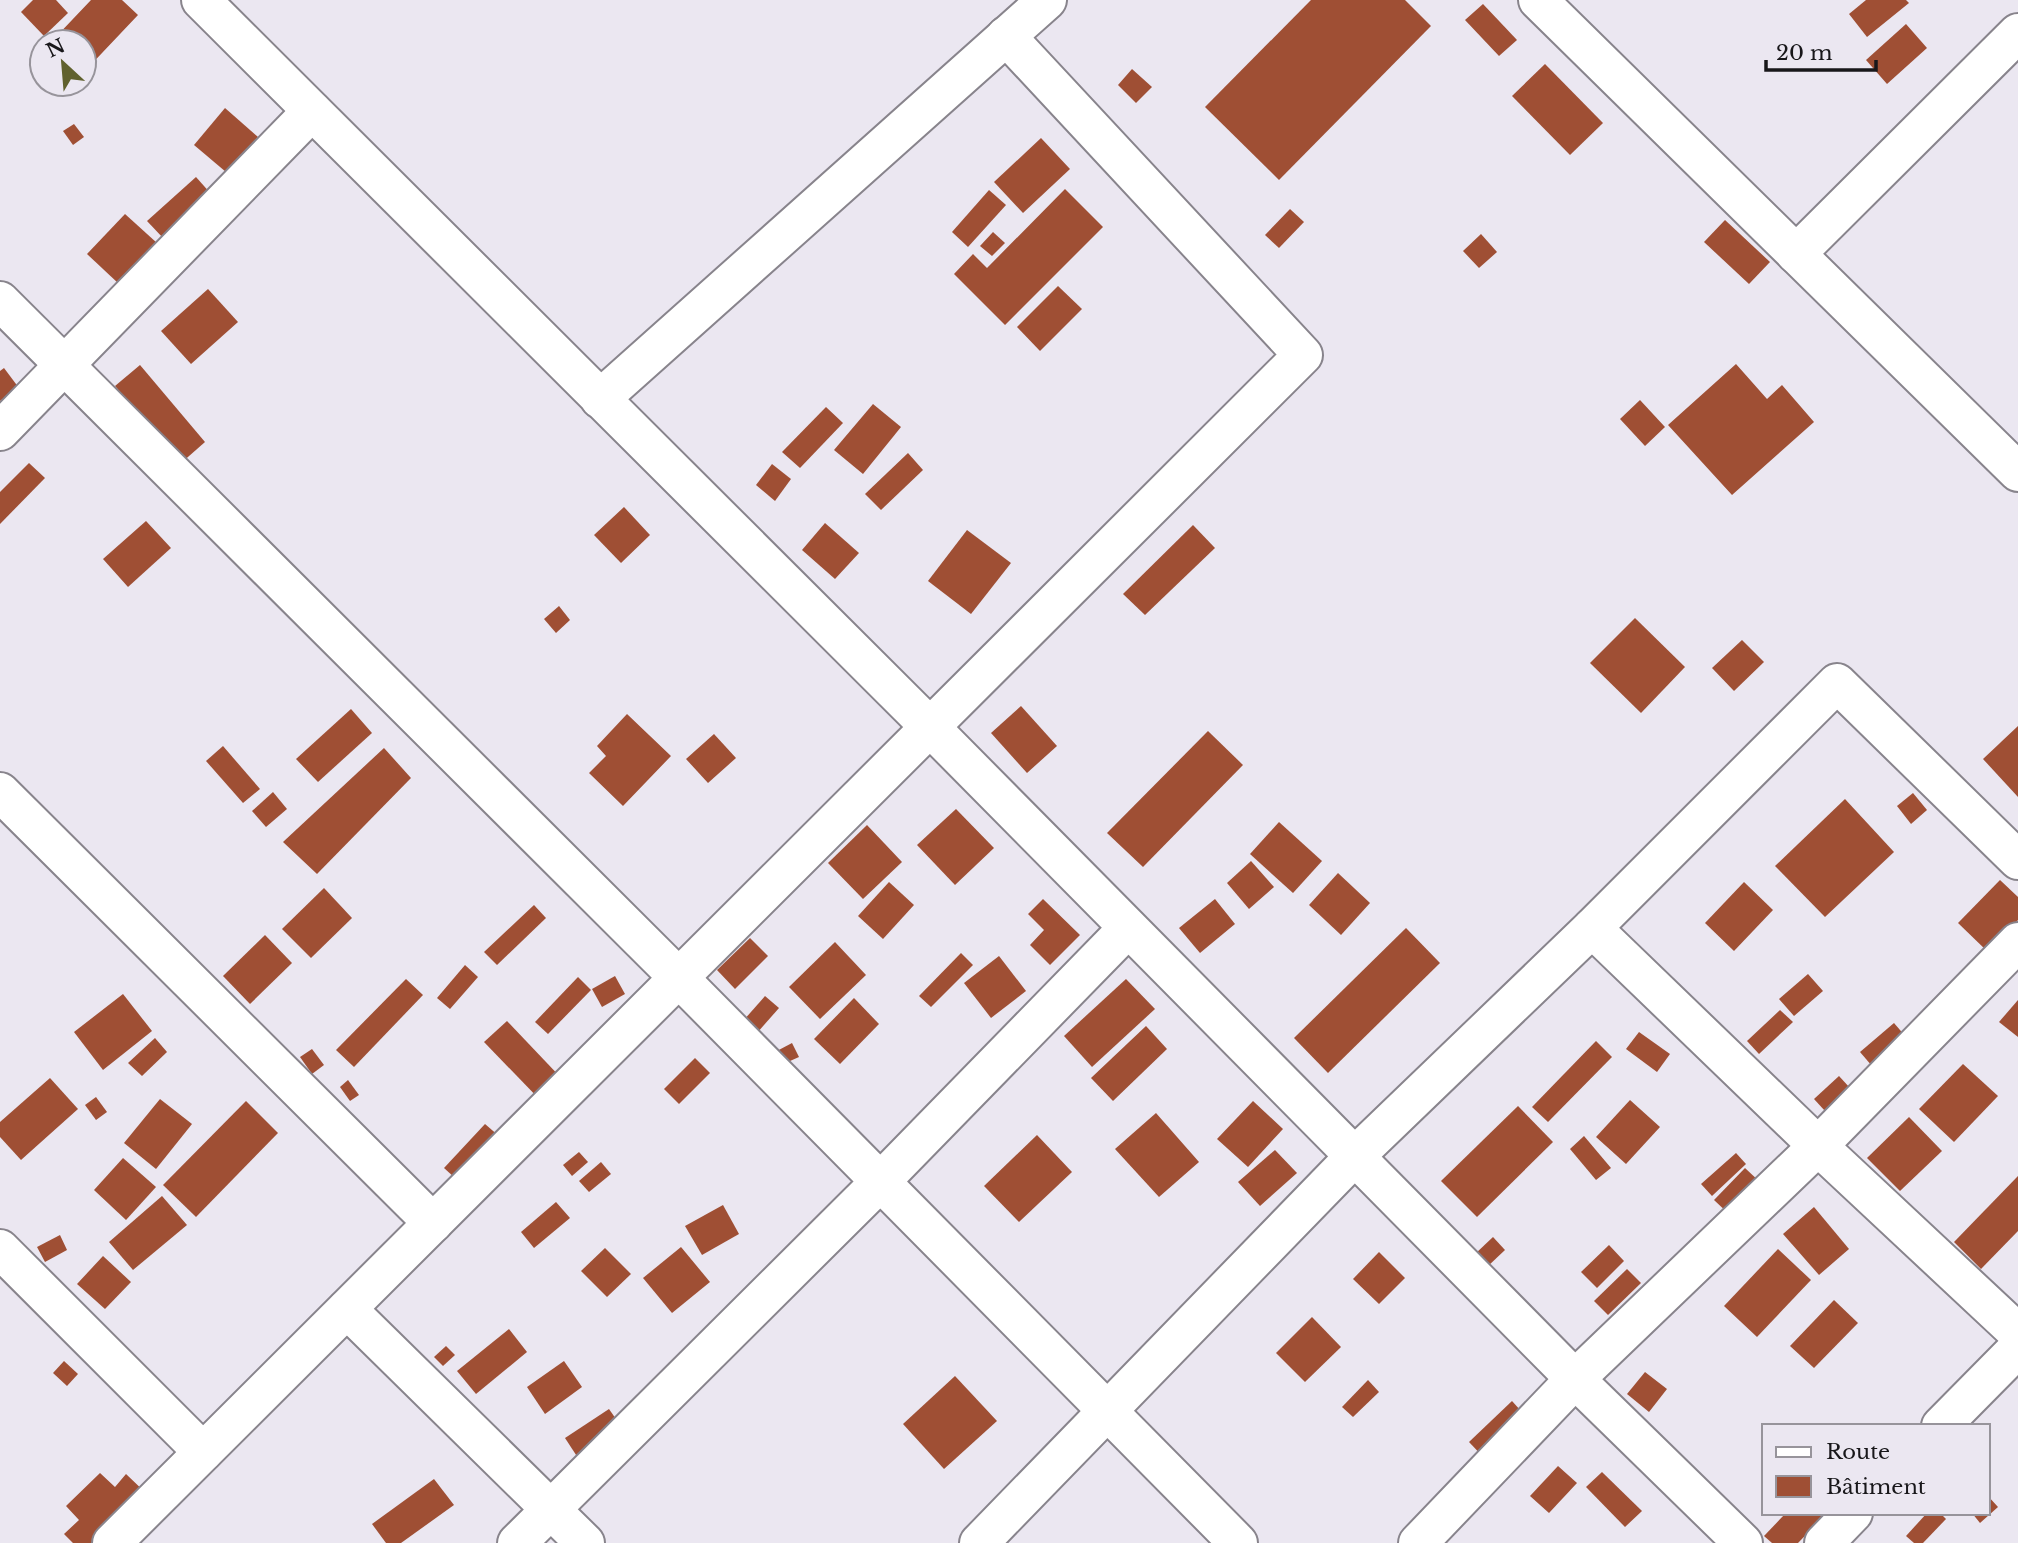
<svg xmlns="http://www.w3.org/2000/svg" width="2018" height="1543" font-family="'Libre Baskerville',serif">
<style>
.building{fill:#9f4f34}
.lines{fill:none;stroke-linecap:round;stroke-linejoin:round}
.minor-casing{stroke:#88848c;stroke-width:42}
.minor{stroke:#fff;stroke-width:38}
</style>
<rect width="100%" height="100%" fill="#ebe7f1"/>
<g class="building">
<path d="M33,0H56L68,13L44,36L21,12Z"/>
<path d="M91,0H122L138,15L84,72V42L53,40Z"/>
<path d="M1311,0H1405L1431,26L1279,180L1205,107Z"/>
<path d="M1866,0H1906L1909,3L1867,37L1849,14Z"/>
<path d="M1483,4L1517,40L1499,56L1465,20Z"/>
<path d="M1906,24L1927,48L1887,84L1866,60Z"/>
<path d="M1545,64L1603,123L1570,155L1512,96Z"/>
<path d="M1132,69L1152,87L1136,103L1118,85Z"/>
<path d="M225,108L258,137L226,172L194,145Z"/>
<path d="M74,124L84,137L73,145L63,131Z"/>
<path d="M1041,138L1070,169L1023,213L994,182Z"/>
<path d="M196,177L212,195L164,239L147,221Z"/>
<path d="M1065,189L1103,227L1005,325L954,274L973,254L987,268Z"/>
<path d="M989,190L1006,205L968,247L952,232Z"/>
<path d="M1290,209L1304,222L1279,248L1265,235Z"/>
<path d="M125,214L157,243L119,284L87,254Z"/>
<path d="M1725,220L1770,262L1749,284L1704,242Z"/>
<path d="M993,232L1005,243L992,256L980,246Z"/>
<path d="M1481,234L1497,252L1479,268L1463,251Z"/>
<path d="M1058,286L1082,309L1040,351L1017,327Z"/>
<path d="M208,289L238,322L191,364L161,331Z"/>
<path d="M1736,364L1767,399L1782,385L1814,422L1732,495L1668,425Z"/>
<path d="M140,365L205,442L180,464L115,386Z"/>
<path d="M4,368L19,388L0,401V371Z"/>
<path d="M1640,400L1665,427L1645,446L1620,419Z"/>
<path d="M873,404L901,427L863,474L834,450Z"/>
<path d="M826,407L843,423L800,468L782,452Z"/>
<path d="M908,453L923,470L881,510L865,494Z"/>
<path d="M29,463L45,478L0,524V492Z"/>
<path d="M772,464L791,479L775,501L756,485Z"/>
<path d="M624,507L650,535L621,563L594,535Z"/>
<path d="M146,521L171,548L128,587L103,559Z"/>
<path d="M825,523L859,553L835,579L802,550Z"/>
<path d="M1193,525L1215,548L1145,615L1123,594Z"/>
<path d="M967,530L1011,563L971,614L928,581Z"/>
<path d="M559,606L570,620L556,633L544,619Z"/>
<path d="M1635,618L1685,667L1641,713L1590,663Z"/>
<path d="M1742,640L1764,662L1734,691L1712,668Z"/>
<path d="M1021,706L1057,746L1027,773L991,733Z"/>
<path d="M351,709L372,733L318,782L296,759Z"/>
<path d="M627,714L671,756L623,806L589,773L606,756L597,746Z"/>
<path d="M2018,726V797L1983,759Z"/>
<path d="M1208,731L1243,765L1143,867L1107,833Z"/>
<path d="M714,734L736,758L708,783L686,759Z"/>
<path d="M223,746L260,789L243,803L206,761Z"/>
<path d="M384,748L411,778L317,874L283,842Z"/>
<path d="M273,792L287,809L266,827L252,811Z"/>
<path d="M1913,793L1927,810L1911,824L1897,806Z"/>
<path d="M1845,799L1894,852L1825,917L1775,866Z"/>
<path d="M956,809L994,848L955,885L917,845Z"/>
<path d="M1279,822L1322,861L1293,893L1250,854Z"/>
<path d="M867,825L902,862L863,899L828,863Z"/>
<path d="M1251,861L1274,887L1249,909L1227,883Z"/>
<path d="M1338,873L1370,903L1341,935L1309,905Z"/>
<path d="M2000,880L2018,897V920L1988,952L1958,923Z"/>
<path d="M889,882L914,905L883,939L858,916Z"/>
<path d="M1744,882L1773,910L1734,951L1705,923Z"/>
<path d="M324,888L352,918L311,958L282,929Z"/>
<path d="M1043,899L1080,935L1050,965L1030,945L1044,930L1028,914Z"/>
<path d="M1215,899L1235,924L1200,953L1179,928Z"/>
<path d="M534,905L546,918L497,965L484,952Z"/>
<path d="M1406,928L1440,963L1328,1073L1294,1038Z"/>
<path d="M265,935L292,963L250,1004L223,976Z"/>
<path d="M750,938L768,956L735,989L717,970Z"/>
<path d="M835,942L866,975L820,1019L789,987Z"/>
<path d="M961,953L973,965L931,1007L919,996Z"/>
<path d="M999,956L1026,991L991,1018L964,983Z"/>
<path d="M465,965L478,977L450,1009L437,998Z"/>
<path d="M1808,974L1823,991L1794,1016L1779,999Z"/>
<path d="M615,976L625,994L602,1007L592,989Z"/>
<path d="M578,977L591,990L548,1034L535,1022Z"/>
<path d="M406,979L423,995L354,1067L336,1050Z"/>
<path d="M1126,979L1155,1009L1092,1067L1064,1036Z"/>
<path d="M123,994L152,1031L103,1070L74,1032Z"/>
<path d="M765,996L779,1008L757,1033L743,1021Z"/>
<path d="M854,998L879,1024L840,1064L814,1039Z"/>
<path d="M2018,1000V1037L1999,1022Z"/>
<path d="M1780,1010L1793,1022L1759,1054L1747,1041Z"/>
<path d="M507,1021L565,1082L543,1103L484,1042Z"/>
<path d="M1894,1023L1906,1037L1872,1066L1860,1052Z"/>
<path d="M1146,1026L1167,1049L1113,1101L1091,1078Z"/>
<path d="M1639,1032L1670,1054L1657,1072L1626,1049Z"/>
<path d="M155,1038L167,1052L142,1076L128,1063Z"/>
<path d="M1596,1041L1612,1057L1548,1122L1532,1107Z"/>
<path d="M792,1043L799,1057L781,1065L775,1052Z"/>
<path d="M312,1049L324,1065L312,1074L300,1057Z"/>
<path d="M695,1058L710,1073L679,1104L664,1089Z"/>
<path d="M1963,1064L1998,1096L1954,1142L1919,1109Z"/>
<path d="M1839,1076L1850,1088L1825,1111L1814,1099Z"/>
<path d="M50,1078L78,1109L21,1160L0,1137V1122Z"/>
<path d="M348,1080L359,1095L350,1101L340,1087Z"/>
<path d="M96,1097L107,1112L96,1120L85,1105Z"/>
<path d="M160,1099L192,1124L156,1169L124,1143Z"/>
<path d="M1630,1100L1660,1127L1626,1164L1596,1137Z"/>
<path d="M246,1101L278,1133L196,1217L163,1185Z"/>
<path d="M1253,1101L1283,1129L1248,1167L1217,1139Z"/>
<path d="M1518,1106L1553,1142L1477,1217L1441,1181Z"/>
<path d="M1156,1113L1199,1162L1159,1197L1115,1149Z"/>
<path d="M1909,1117L1942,1151L1900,1191L1867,1158Z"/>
<path d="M485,1124L507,1143L466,1188L444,1168Z"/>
<path d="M1037,1135L1072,1172L1019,1222L984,1186Z"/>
<path d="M1584,1136L1611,1168L1596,1180L1570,1149Z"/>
<path d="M1275,1150L1297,1173L1260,1206L1238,1182Z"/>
<path d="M579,1152L588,1162L572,1176L563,1165Z"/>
<path d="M1736,1153L1746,1164L1712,1196L1701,1184Z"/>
<path d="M123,1158L156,1187L126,1220L94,1190Z"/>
<path d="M601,1162L611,1174L589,1192L579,1181Z"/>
<path d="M1745,1168L1761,1183L1730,1215L1714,1200Z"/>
<path d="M2018,1176V1231L1981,1269L1954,1242Z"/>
<path d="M162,1196L187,1225L133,1270L109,1242Z"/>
<path d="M556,1202L570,1218L534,1248L521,1232Z"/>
<path d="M723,1205L739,1234L702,1255L685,1226Z"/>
<path d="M1814,1207L1849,1249L1819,1275L1783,1234Z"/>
<path d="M60,1235L67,1250L45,1262L37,1247Z"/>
<path d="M1493,1237L1505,1250L1487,1267L1475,1254Z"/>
<path d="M1609,1245L1624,1261L1597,1288L1581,1272Z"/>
<path d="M681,1247L710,1282L672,1313L643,1278Z"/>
<path d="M605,1248L631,1274L607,1297L581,1271Z"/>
<path d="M1778,1249L1811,1280L1757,1337L1724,1306Z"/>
<path d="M1379,1252L1405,1278L1379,1304L1353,1279Z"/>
<path d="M103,1256L131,1282L105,1309L77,1284Z"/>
<path d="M1627,1269L1641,1283L1608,1315L1594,1301Z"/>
<path d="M1834,1300L1858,1323L1814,1368L1790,1346Z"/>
<path d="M1312,1317L1341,1347L1305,1382L1276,1353Z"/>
<path d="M509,1329L527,1352L476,1394L457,1371Z"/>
<path d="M446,1346L455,1355L443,1366L434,1357Z"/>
<path d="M64,1361L78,1374L67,1386L53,1373Z"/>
<path d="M564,1361L582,1387L545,1414L527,1387Z"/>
<path d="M1645,1372L1667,1389L1649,1412L1627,1394Z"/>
<path d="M955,1376L997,1421L944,1469L903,1424Z"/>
<path d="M1368,1380L1379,1392L1353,1417L1342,1407Z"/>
<path d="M1512,1401L1530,1421L1487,1461L1469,1442Z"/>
<path d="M609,1409L625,1432L580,1461L565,1438Z"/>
<path d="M1558,1466L1577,1483L1549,1513L1530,1496Z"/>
<path d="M1602,1472L1642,1511L1625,1527L1586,1487Z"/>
<path d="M100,1473L115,1487L126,1474L149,1496L105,1543H73L64,1534L79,1520L66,1506Z"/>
<path d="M434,1479L454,1505L401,1543H386L372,1524Z"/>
<path d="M1988,1496L1998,1507L1980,1523L1972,1513H1988Z"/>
<path d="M1786,1513H1827L1798,1543H1772L1764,1536Z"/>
<path d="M1927,1513H1940L1946,1519L1923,1543H1914L1906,1536Z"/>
</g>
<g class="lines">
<g class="minor-casing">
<g id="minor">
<path d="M201,0L930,727L1575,1379L1743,1543"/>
<path d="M1538,0L2018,472"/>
<path d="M1796,254L2018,33"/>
<path d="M0,301L679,978L1238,1543"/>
<path d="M600,399L1047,0"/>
<path d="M0,431L312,111"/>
<path d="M0,792L433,1223"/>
<path d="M1592,928L1818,1146L2018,1333"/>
<path d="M0,1249L203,1452"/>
<path d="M347,1309L585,1543"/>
<path d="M1941,1426L2018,1348"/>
<path d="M112,1543L1303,355L1006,36"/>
<path d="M517,1543L880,1182L1128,928"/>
<path d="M979,1543L1354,1157L1592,928L1837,683L2018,860"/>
<path d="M1418,1543L1575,1379L1818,1146L2018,942"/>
<path d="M1824,1543L1853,1513"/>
</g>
</g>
<use href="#minor" class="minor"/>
</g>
<rect x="1762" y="1424" width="228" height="91" fill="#ebe7f1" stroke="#97949b" stroke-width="2"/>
<rect x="1776" y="1447" width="35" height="10" fill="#ffffff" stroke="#97949b" stroke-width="2"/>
<text x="1826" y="1459" font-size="21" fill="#18171a">Route</text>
<rect x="1776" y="1476" width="35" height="21" fill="#9f4f34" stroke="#97949b" stroke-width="2"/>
<text x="1826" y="1494" font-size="21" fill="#18171a">Bâtiment</text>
<g transform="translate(63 63) rotate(334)"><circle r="33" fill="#ebe7f1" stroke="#97949b" stroke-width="2"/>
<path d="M0-5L12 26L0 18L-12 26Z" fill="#60612e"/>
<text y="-10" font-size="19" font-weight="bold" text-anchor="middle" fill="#18171a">N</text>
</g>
<path d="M1766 60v10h110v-10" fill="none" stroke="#18171a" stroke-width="3.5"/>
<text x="1776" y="60" font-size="21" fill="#18171a" stroke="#ebe7f1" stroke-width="5" paint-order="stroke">20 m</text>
</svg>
